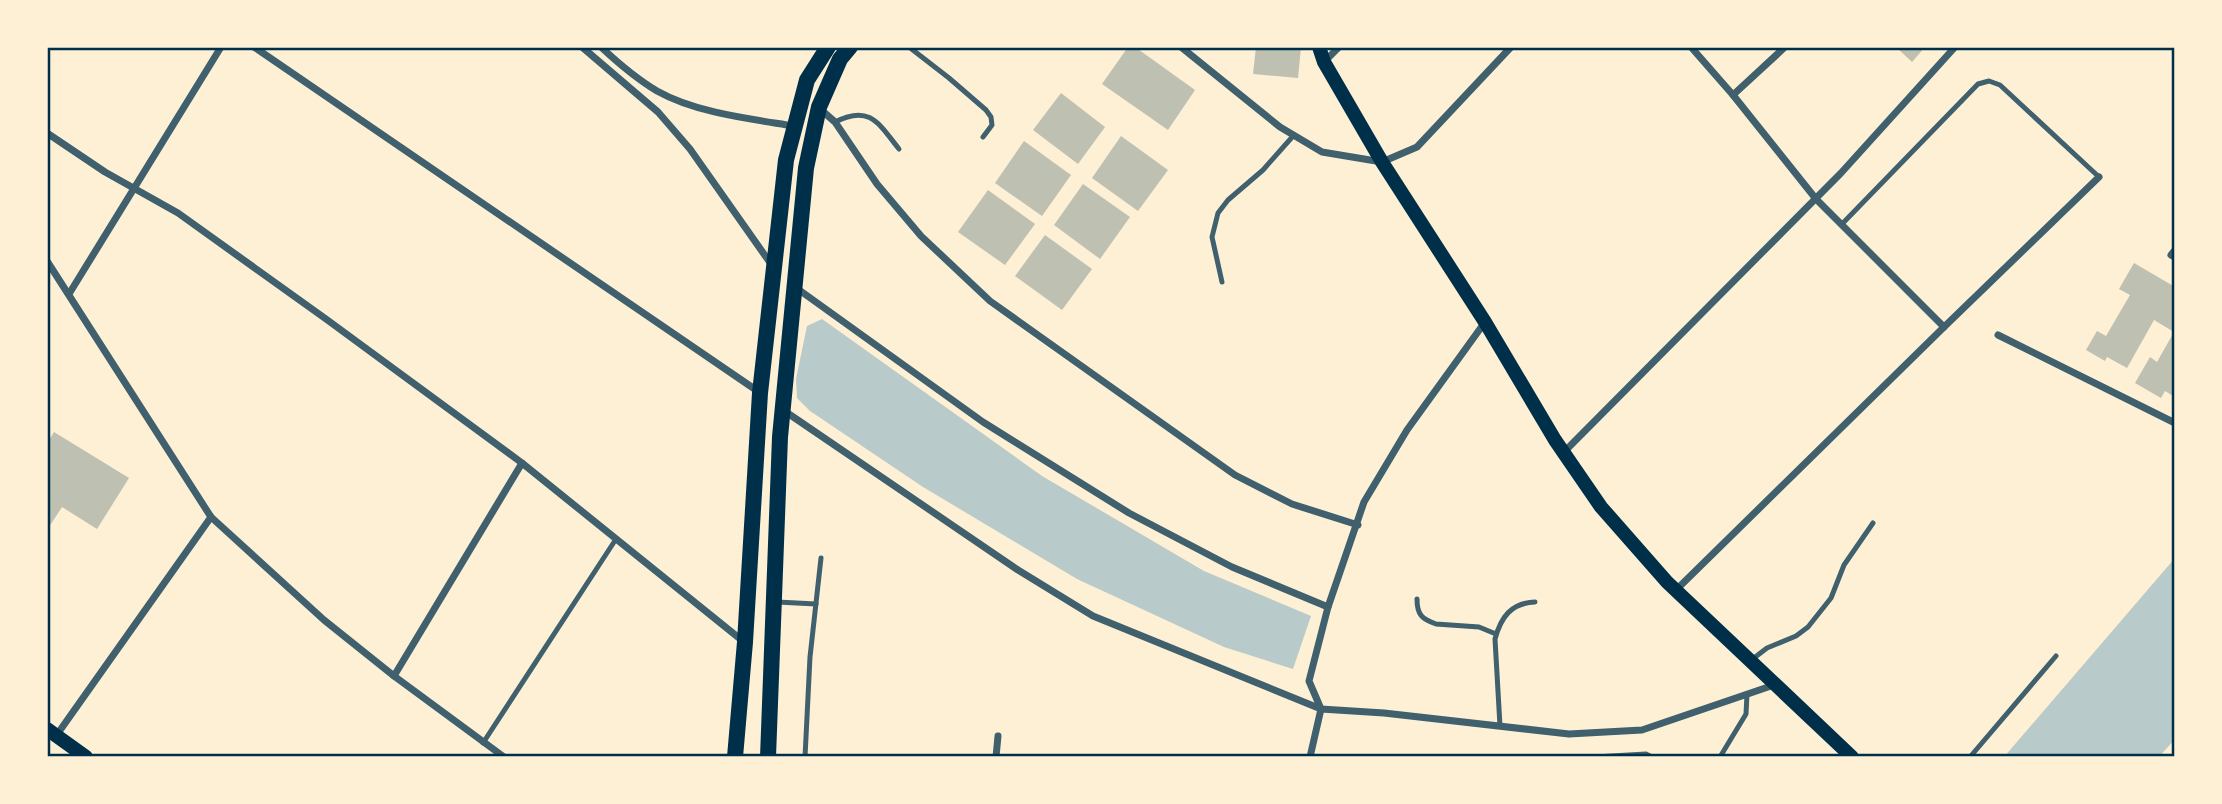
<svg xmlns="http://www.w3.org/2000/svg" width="2222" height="804" font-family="Raleway,sans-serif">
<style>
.green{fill:#b9caca}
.building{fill:#bec0b2}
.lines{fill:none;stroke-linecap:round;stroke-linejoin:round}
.service{stroke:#3f606c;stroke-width:5}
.minor{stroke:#3f606c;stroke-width:7}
.secondary{stroke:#003049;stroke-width:14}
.primary{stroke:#003049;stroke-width:16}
.neatline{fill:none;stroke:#003049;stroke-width:2.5}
</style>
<rect width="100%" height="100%" fill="#fdf0d5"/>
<g class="green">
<path d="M822,319L1042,476L1204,571L1311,616L1293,669L1224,647L1077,579L923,487L810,411L797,398L796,379L807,326Z"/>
<path d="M2175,558V739L2159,757H2004Z"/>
</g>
<g class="building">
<path d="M1128,47H1135L1195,90L1168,130L1102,84Z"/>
<path d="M1256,47H1301L1298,78L1253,74Z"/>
<path d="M1896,47H1925L1912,62Z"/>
<path d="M1061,93L1105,127L1078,164L1033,130Z"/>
<path d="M1121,136L1168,170L1138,211L1092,178Z"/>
<path d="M1024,141L1071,175L1042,216L995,183Z"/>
<path d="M1083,184L1130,217L1100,259L1054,225Z"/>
<path d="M988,190L1035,224L1005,265L958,232Z"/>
<path d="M1045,235L1092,269L1062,310L1015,276Z"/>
<path d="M2134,263L2175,287V397L2165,391L2161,398L2135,383L2150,357L2157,362L2174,332L2154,320L2127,368L2107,357L2105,361L2086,350L2097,331L2106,336L2130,295L2119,289Z"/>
<path d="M54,432L129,478L97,529L62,507L47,530V443Z"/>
</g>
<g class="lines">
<g class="service">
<path d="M909,47L949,78L986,110L991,117L992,125L983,137"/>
<path d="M835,122C870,104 879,124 899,149"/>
<path d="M1842,224L1978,84L1989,81L2000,85L2099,177"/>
<path d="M1222,282L1212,237L1218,213L1228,200L1263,170L1294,135"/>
<path d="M1417,599C1417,615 1422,619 1436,624L1479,627L1496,634"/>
<path d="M777,602L816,604"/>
<path d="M1750,661L1767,648L1796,636L1808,627L1831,598L1844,565L1873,523"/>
<path d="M1500,726L1495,639C1501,617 1511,603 1535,602"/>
<path d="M483,743L616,539"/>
<path d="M805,757L810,657L821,558"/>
<path d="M1594,757L1646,754L1652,757"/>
<path d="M1720,757L1746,714L1747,694"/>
<path d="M1970,757L2056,656"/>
</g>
<g class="minor">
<path d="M254,47L759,392"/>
<path d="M582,47L658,112L690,149L771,264"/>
<path d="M601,47C618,63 637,79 657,91C696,113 751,119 794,126"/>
<path d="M1181,47L1280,127L1322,152L1382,162L1417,147L1511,47"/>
<path d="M1691,47L1733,95L1785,47"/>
<path d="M1324,62L1339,47"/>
<path d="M819,108L835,122L877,184L921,236L990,301L1235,475L1292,504L1358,525"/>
<path d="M47,133L105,172L178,213L326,319L522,463L744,642"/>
<path d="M2175,250L2171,255L2175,257"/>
<path d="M47,261L211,517L324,620L394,676L504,757"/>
<path d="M795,287L983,422L1129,513L1232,567L1328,607"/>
<path d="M69,294L221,47"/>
<path d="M1944,327L2099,177"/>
<path d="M1998,335L2175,423"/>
<path d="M783,410L1018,570L1093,616L1321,709L1384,713L1569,734L1642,730L1774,685"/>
<path d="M1564,452L1841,173L1955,47"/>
<path d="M1676,590L1944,327L1816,199L1733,95"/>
<path d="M394,676L522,463"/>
<path d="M56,736L211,517"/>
<path d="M996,757L998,736"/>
<path d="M1310,757L1321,709L1309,681L1328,607L1364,502L1407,430L1485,322"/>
</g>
<g class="secondary">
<path d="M1319,47L1324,62L1382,162L1485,322L1555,440L1601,507L1667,582L1852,757"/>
<path d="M47,729L86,757"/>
</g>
<g class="primary">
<path d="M735,757L745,642L760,393L786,160L807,80L828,47"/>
<path d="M768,757L780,437L806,168L819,107L840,59L850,47"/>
</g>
</g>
<rect width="2222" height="804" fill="none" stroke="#fdf0d5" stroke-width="98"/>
<rect x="49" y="49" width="2124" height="706" class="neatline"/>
</svg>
